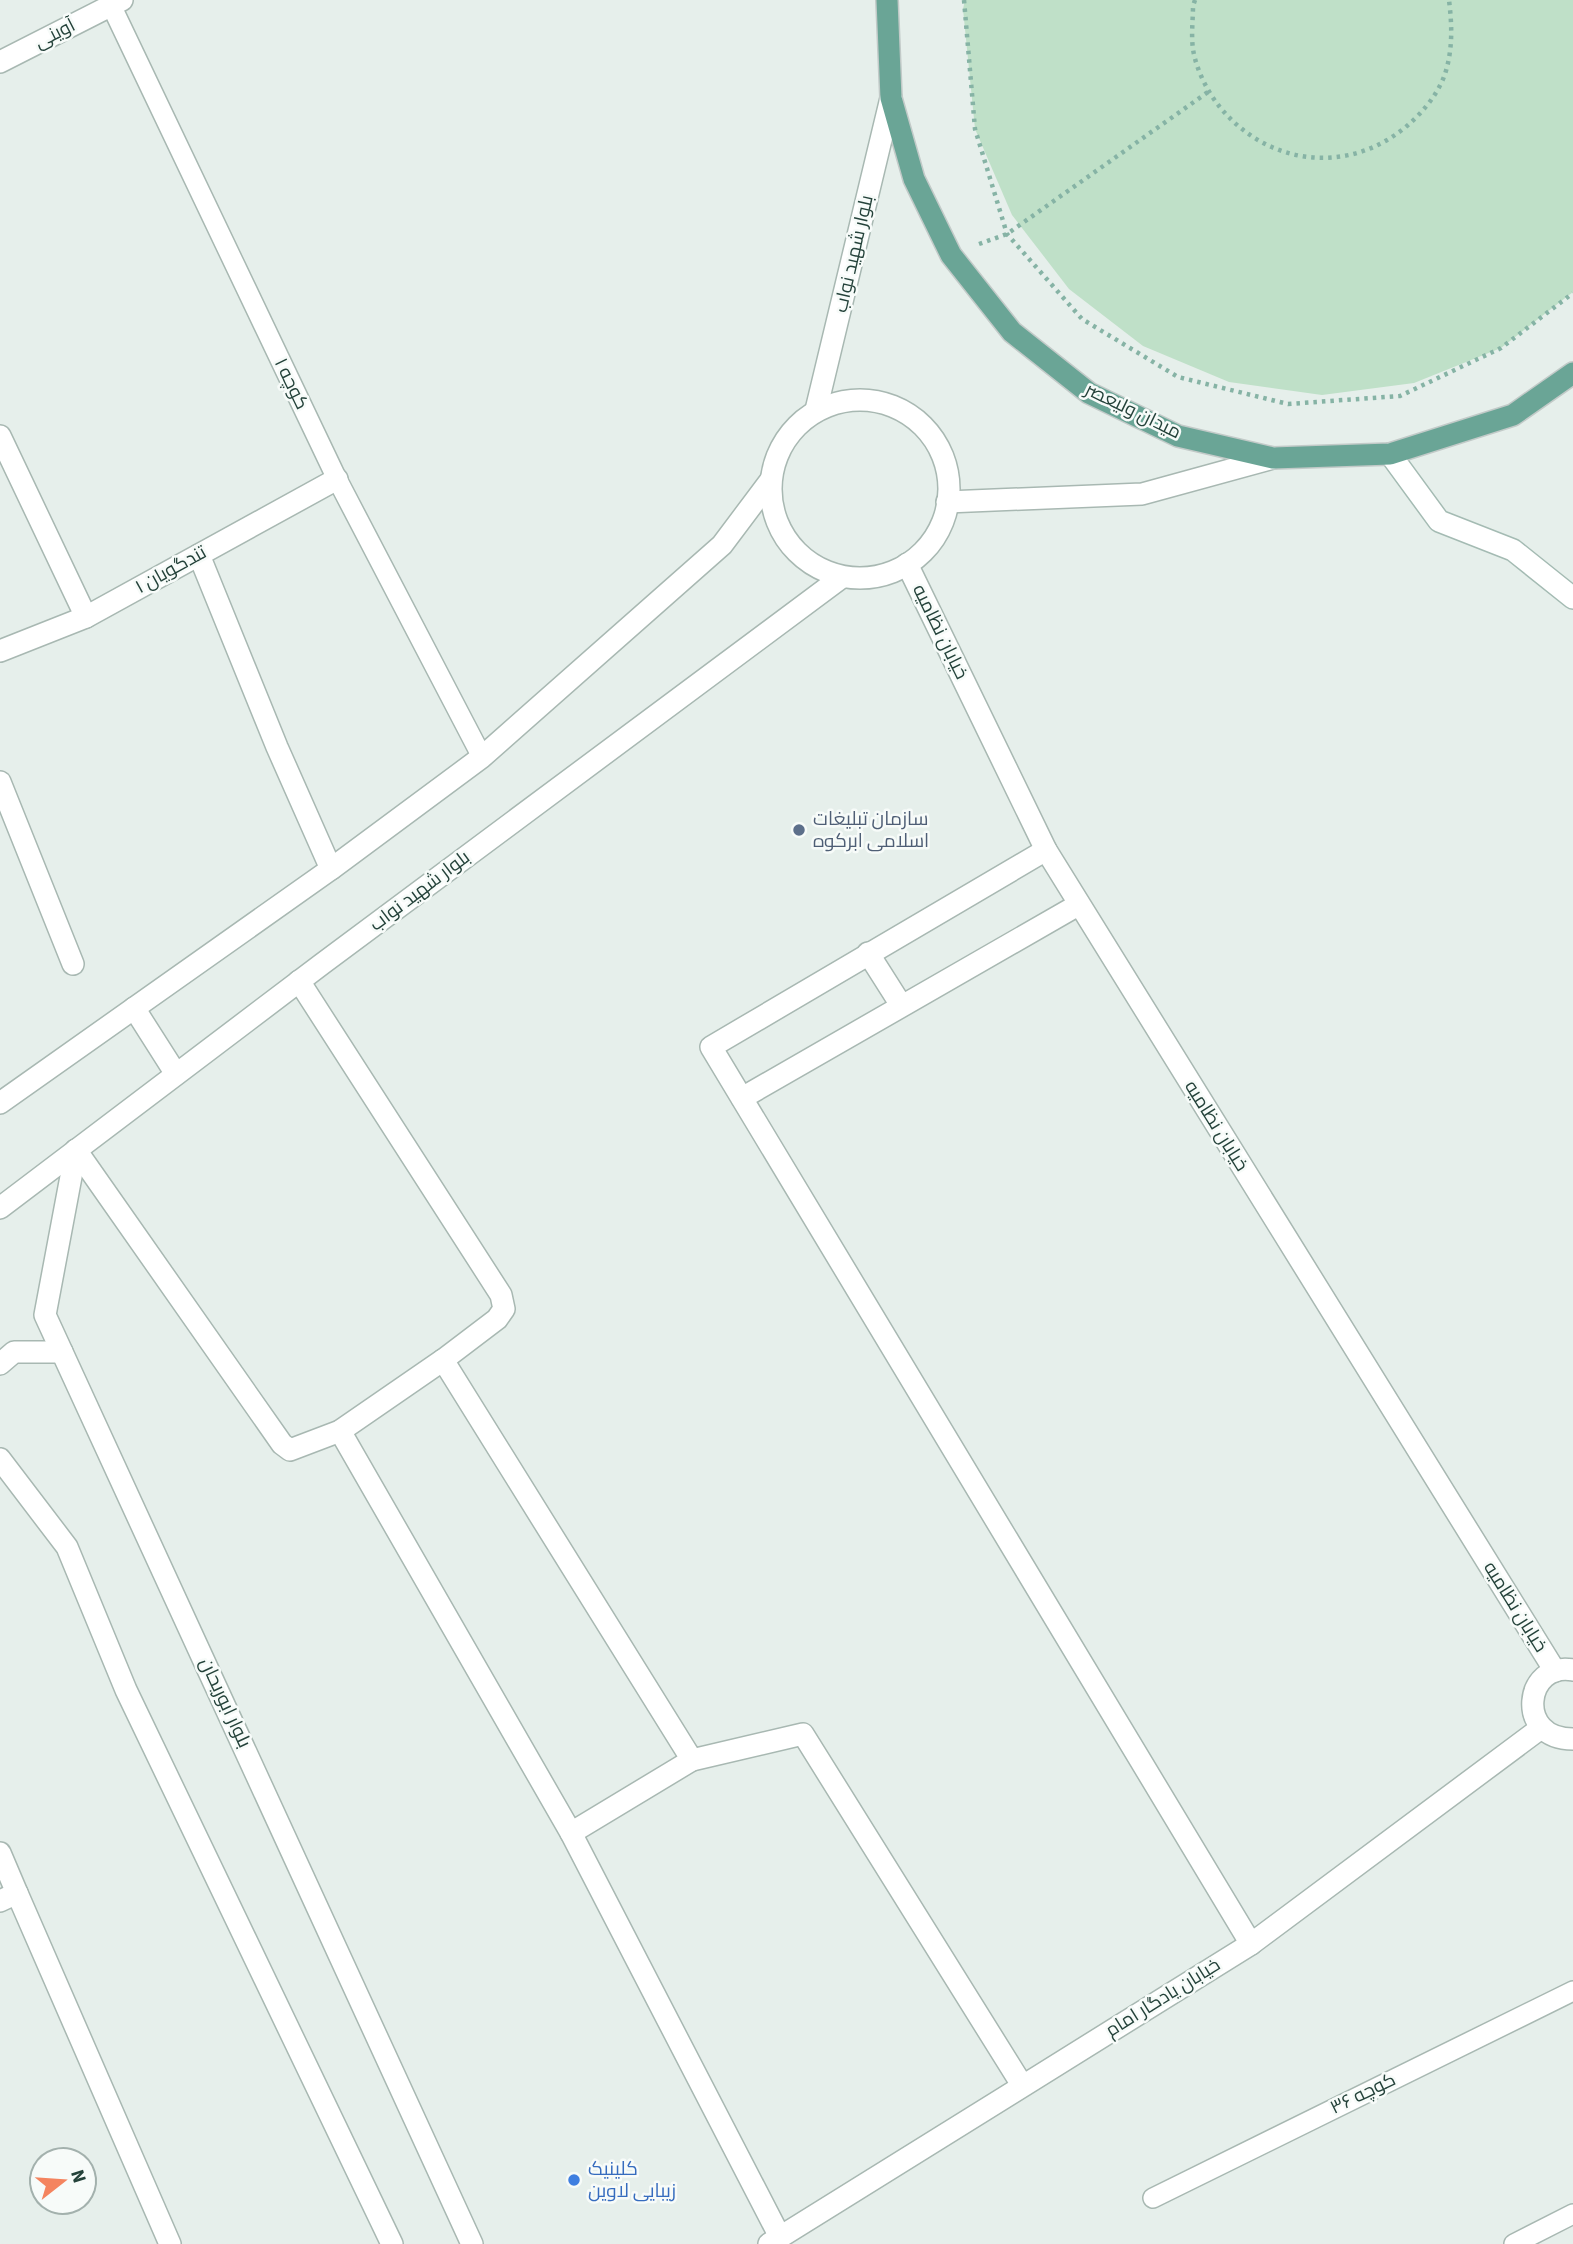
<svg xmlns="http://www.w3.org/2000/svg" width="1573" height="2244" font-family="'Source Sans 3',Cairo,sans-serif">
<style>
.green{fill:#bfe0c8}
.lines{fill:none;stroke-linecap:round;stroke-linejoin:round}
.service-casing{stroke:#a8b8b2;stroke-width:22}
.minor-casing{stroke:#a8b8b2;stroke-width:24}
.tertiary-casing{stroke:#a8b8b2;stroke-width:24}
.secondary-casing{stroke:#a4bbb3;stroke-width:24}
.primary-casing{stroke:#c2cac8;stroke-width:24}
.path{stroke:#86b3a5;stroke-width:4.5;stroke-dasharray:3.5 5;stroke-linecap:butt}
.service{stroke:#fff;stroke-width:19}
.minor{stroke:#fff;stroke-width:21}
.tertiary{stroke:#fff;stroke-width:21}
.secondary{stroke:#fff;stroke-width:21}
.primary{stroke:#6aa596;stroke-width:21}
.service-dot{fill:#5c6f8a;stroke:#f7fbf9;stroke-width:2.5}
.shop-dot{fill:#3f7fe0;stroke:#f7fbf9;stroke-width:2.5}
.labels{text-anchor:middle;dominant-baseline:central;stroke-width:5;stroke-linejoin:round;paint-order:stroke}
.street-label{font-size:19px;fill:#24423a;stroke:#f7fbf9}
.service-label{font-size:19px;fill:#4e5e75;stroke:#f7fbf9;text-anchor:start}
.shop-label{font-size:19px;fill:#366cbe;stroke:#f7fbf9;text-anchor:start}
</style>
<rect width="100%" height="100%" fill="#e6efeb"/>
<path class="green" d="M965,0H1573V292L1501,348L1414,383L1322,395L1229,382L1143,346L1069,289L1012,215L975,129L963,9Z"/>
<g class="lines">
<g class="service-casing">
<g id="service">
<path d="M111,5L337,479L482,757"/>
<path d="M1153,2198L1573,1991"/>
<path d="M1514,2244L1573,2214"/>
</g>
</g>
<g class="minor-casing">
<g id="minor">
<path d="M0,62L122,0"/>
<path d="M0,436L86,617"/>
<path d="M199,555L277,747L331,869"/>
<path d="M0,651L86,617L337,479"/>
<path d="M0,782L73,964"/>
<path d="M1046,850L711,1047L1251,1944"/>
<path d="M868,953L901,1005"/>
<path d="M742,1098L1078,905"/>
<path d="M76,1150L282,1444L290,1450L340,1431L443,1360L497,1319L504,1309L501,1295L299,981"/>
<path d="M443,1360L692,1760L803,1734L1022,2085"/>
<path d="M340,1431L571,1833"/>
<path d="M692,1760L571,1833L780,2237"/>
<path d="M0,1853L17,1893"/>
<path d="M0,1901L17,1893L170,2244"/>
<path d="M769,2244L1251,1944L1541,1728"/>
</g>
</g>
<g class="tertiary-casing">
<g id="tertiary">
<circle cx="860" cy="489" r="89"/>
<path d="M816,410L891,98"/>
<path d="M947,502L1142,494L1273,458"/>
<path d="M907,564L1046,850L1555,1671"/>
<path d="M134,1008L176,1074"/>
<path d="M0,1103L331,869L482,757L722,545L770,481"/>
<path d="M76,1150L45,1315L472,2244"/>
<path d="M0,1208L322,964L842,577"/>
<path d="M0,1364L14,1352H62"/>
<path d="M0,1459L67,1547L126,1690L392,2244"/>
<path d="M1573,1670C1525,1661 1514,1739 1573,1739"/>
</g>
</g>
<g class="secondary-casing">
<path id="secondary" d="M1390,454L1439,521L1513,550L1573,598"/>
</g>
<g class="primary-casing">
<path id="primary" d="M887,0L891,98L914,179L951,255L1012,332L1089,393L1178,436L1273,458L1390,454L1513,415L1573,373"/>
</g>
<g class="path">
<path d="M964,0L975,129L1007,234L1082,319L1178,377L1288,404L1400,396L1501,348L1573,293"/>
<path d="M1195,0L1193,6C1193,20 1191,35 1193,49C1196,69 1207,91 1219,106C1267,166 1349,176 1408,125C1423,112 1438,94 1445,74C1453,49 1452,25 1449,0"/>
<path d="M979,244L1007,234L1208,92"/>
</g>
<use href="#service" class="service"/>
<use href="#minor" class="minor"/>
<use href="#tertiary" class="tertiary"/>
<use href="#secondary" class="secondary"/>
<use href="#primary" class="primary"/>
</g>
<circle class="service-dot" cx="799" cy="830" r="7"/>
<circle class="shop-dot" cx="574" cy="2180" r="7"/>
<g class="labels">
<g class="street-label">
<text transform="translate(55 34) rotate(-27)">آوینی</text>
<text transform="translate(854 254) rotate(-77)">بلوار شهید نواب</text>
<text transform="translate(291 384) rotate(64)">کوچه ۱</text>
<text transform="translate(1133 411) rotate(26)">میدان ولیعصر</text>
<text transform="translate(171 570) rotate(-29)">تندگویان ۱</text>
<text transform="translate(940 632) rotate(64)">خیابان نظامیه</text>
<text transform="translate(420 891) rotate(-37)">بلوار شهید نواب</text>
<text transform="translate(1216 1126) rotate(58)">خیابان نظامیه</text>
<text transform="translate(1515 1607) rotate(58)">خیابان نظامیه</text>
<text transform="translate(225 1703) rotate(65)">بلوار ابوریحان</text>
<text transform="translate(1163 1998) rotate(-32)">خیابان یادگار امام</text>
<text transform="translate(1363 2094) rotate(-26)">کوچه ۳۶</text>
</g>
<g class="service-label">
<text x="813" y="819">سازمان تبلیغات<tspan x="813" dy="22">اسلامی ابرکوه</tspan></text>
</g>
<g class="shop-label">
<text x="588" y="2169">کلینیک<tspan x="588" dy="22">زیبایی لاوین</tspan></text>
</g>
</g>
<g transform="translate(63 2181) rotate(73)"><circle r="33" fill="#f7fbf9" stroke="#a3b1ad" stroke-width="2"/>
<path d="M0-5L12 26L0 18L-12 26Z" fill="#f4845f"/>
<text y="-10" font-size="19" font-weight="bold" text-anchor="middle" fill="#24423a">N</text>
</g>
</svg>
